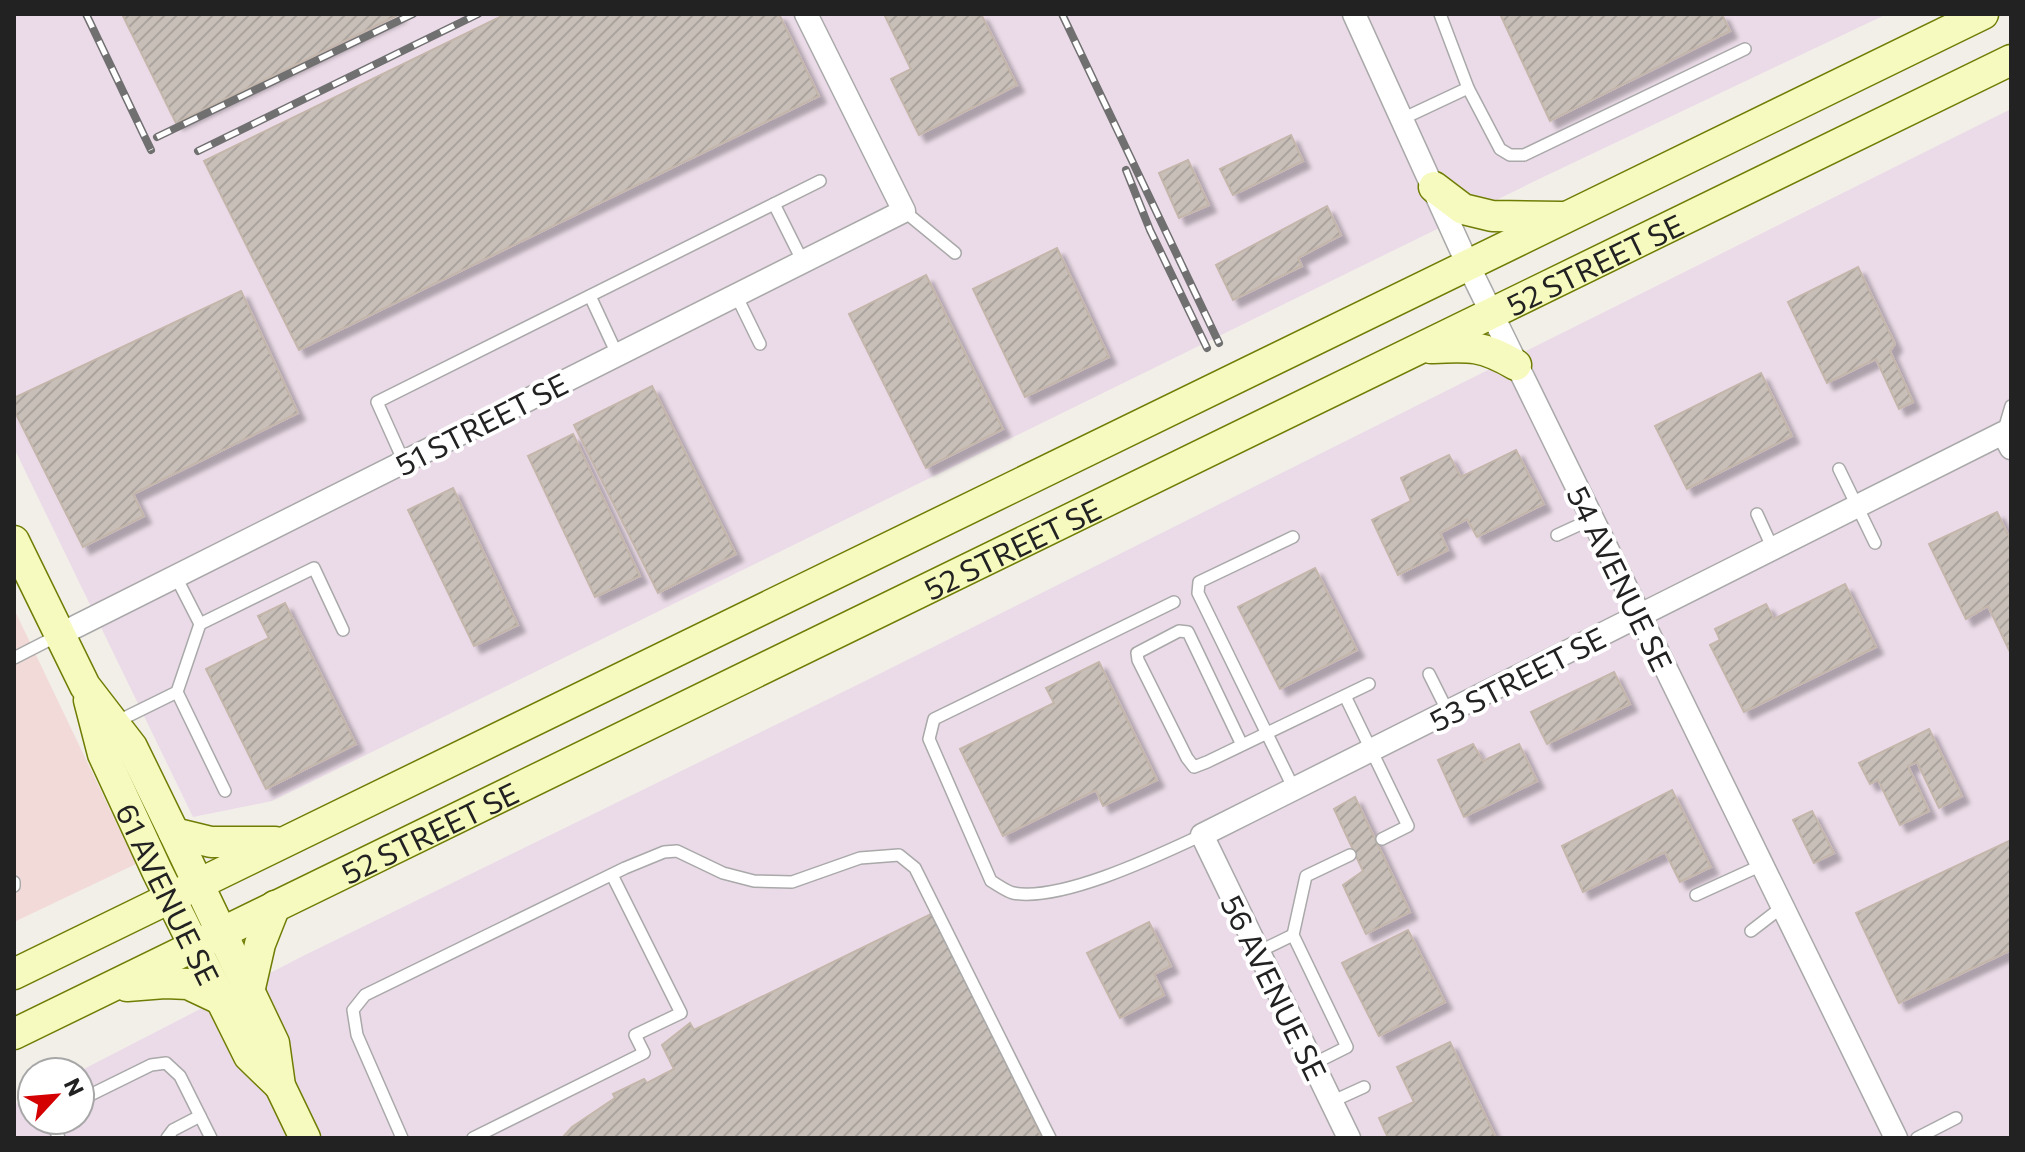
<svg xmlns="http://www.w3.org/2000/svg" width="2025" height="1152" font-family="Commissioner,sans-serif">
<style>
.commercial{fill:#f2dad9}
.industrial{fill:#ebdbe8}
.building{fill:url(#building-hatch);stroke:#c4b6ab;stroke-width:2;filter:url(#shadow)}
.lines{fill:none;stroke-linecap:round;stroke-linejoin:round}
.lane-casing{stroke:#a9a9a9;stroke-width:14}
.street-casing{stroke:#a9a9a9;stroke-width:25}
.secondary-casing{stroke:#707d05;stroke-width:33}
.lane{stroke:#fff;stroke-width:11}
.street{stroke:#fff;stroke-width:22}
.secondary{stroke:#f7fabf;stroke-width:30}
.rail-casing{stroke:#707070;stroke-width:8}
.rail{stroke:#fff;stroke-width:5;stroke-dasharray:15;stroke-linecap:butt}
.labels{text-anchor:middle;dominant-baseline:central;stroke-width:8;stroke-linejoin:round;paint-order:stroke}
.street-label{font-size:30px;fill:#222;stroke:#fff}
</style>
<defs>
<pattern id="building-hatch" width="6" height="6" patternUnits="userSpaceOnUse" patternTransform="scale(2)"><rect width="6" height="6" fill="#c7bfb8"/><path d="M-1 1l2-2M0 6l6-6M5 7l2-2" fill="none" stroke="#aba49e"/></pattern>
<filter id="shadow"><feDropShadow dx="7" dy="7" stdDeviation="2" flood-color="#0004"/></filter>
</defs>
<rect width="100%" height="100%" fill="#f2efe9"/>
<path class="commercial" d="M14,609L136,864L14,922Z"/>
<g class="industrial">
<path d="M14,14H1887L1539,179L272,801L193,817L14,448Z"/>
<path d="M2011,109V1138H14V1105L32,1096V1120H80L78,1072L303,956L857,685Z"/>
</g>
<g class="building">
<path d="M122,14H400L176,123Z"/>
<path d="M506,14H779L819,96L299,350L204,161Z"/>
<path d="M884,14H981L1017,85L919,135L891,79L911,69Z"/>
<path d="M1500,14H1722L1730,31L1550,121Z"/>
<path d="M1291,135L1303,161L1233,195L1220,169Z"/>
<path d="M1188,160L1209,205L1179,218L1159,173Z"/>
<path d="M1327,206L1341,235L1298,258L1302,266L1233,300L1216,265Z"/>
<path d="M1057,248L1109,357L1025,397L973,289Z"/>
<path d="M1858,267L1895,344L1890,351L1913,402L1899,409L1876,359L1827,383L1788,302Z"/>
<path d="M926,275L1003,429L926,468L849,314Z"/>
<path d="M241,291L298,413L133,494L144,516L83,547L14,410V398Z"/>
<path d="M1761,373L1792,436L1687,489L1655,426Z"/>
<path d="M652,386L736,554L658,593L574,425Z"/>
<path d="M573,434L640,576L595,597L528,456Z"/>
<path d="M1516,450L1544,504L1477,537L1467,519L1440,533L1448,550L1398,575L1372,520L1411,501L1401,478L1449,455L1461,477Z"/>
<path d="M453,488L518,625L474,646L408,510Z"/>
<path d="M1997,512L2011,541V654L1988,606L1966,619L1929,544Z"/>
<path d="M1315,568L1357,650L1280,689L1238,607Z"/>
<path d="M1845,584L1876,647L1744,712L1710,645L1720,640L1715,629L1766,604L1774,619Z"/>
<path d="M285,603L356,744L266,789L206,669L269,638L258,616Z"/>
<path d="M1099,662L1157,780L1103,806L1096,790L1003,836L960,749L1054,703L1046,688Z"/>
<path d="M1614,672L1630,704L1547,744L1531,712Z"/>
<path d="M1929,729L1962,796L1939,808L1917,762L1908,766L1929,811L1900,825L1878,780L1870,784L1859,763Z"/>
<path d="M1473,744L1483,761L1519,744L1537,781L1464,817L1438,760Z"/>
<path d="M1672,790L1711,867L1680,882L1665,852L1583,892L1562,846Z"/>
<path d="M1355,797L1410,912L1366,934L1343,885L1363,871L1334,809Z"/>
<path d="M1812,811L1834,853L1814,863L1793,820Z"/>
<path d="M2011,840V950L1899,1003L1856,913Z"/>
<path d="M933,913L1042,1138H562L572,1127L615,1098L613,1094L644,1079L647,1083L674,1069L662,1045L690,1023L694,1030Z"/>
<path d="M1149,922L1171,966L1154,974L1164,995L1120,1018L1087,953Z"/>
<path d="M1408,930L1445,1002L1379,1036L1342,963Z"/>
<path d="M1450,1042L1496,1138H1388L1379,1118L1414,1102L1397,1067Z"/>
</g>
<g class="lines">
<g class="lane-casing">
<g id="lane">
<path d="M1440,14L1468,88"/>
<path d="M1402,119L1468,88L1500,149L1510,155H1524L1745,49"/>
<path d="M774,204L803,262"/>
<path d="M904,211L955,253"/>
<path d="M736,295L760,344"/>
<path d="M590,296L617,354"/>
<path d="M2003,433L2011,406"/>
<path d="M404,462L377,402L820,181"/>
<path d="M1839,469L1875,543"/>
<path d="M1757,514L1773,549"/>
<path d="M1557,535L1592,519"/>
<path d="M1293,537L1199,582L1198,593L1294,789"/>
<path d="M1174,602L934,719L929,739L991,881C998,885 1006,891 1013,893C1061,902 1157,856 1202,835"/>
<path d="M200,624L314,568L343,630"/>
<path d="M14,658L59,635"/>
<path d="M1429,674L1448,712"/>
<path d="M177,692L225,791"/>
<path d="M1345,696L1408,826L1382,839"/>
<path d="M114,723L177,692L200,624L176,577"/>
<path d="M1242,745L1188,632L1179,631L1137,653L1138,660L1187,758L1194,767L1207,762L1369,684"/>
<path d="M14,882V886"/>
<path d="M1696,895L1762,865"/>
<path d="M1751,931L1782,907"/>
<path d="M1258,952L1293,935"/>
<path d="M1313,1064L1347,1047L1293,935L1306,876L1350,855"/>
<path d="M80,1100L151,1065L166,1063L180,1076L211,1138"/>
<path d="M1331,1102L1364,1087"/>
<path d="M50,1120L59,1138"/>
<path d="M167,1138L173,1130L200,1116"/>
<path d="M402,1138L357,1035L353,1010L365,995L625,868L664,852L677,851L723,873L754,881L792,882L860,858L899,855L915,868L1050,1138"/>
<path d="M473,1138L644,1053L635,1035L681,1013L612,875"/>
<path d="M1917,1138L1956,1118"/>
</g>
</g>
<g class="street-casing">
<g id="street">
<path d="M1354,14L1468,265L1896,1138"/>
<path d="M59,635L904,211L806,14"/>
<path d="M1349,1138L1202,835L2003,433L2011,448"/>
</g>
</g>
<g class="secondary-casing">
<g id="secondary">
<path d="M1434,187L1463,209L1492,216L1561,217"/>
<path d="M1431,348C1470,346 1482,345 1516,365"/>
<path d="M14,541L85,686L132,747L174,833L274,1043L280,1086L305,1138"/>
<path id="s1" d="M89,700L103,754L158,873L249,1056L280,1086"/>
<path d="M174,833L211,842H275"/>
<path d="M14,974L1983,14"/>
<path d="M127,986L165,983L188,984L222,1000"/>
<path d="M249,992L260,944L275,906"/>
<path id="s2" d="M14,1034L2011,60"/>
</g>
</g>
<use href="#lane" class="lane"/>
<use href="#street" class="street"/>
<use href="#secondary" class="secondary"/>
<g class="rail-casing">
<g id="rail">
<path d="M86,14L151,150"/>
<path d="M1062,14L1219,343"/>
<path d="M157,137L413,14"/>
<path d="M198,151L478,14"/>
<path d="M1126,170L1150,230L1207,348"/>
</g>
</g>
<use href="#rail" class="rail"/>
</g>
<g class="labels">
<g class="street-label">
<text stroke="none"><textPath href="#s2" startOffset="1758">52 STREET SE</textPath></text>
<text transform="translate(481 423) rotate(-27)">51 STREET SE</text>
<text stroke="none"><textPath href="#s2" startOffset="1110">52 STREET SE</textPath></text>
<text transform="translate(1621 578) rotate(64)">54 AVENUE SE</text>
<text transform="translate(1517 678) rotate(-27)">53 STREET SE</text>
<text stroke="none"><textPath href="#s2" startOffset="462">52 STREET SE</textPath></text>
<text stroke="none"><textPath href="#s1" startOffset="210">61 AVENUE SE</textPath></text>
<text transform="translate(1275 987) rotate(64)">56 AVENUE SE</text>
</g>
</g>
<rect width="2025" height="1152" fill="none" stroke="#222222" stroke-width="32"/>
<g transform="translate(56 1096) rotate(64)"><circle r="38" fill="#ffffff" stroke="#a7a7a7" stroke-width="2"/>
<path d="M0-6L14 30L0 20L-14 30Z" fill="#d40000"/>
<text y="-12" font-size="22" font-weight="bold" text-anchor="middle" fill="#222222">N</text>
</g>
</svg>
